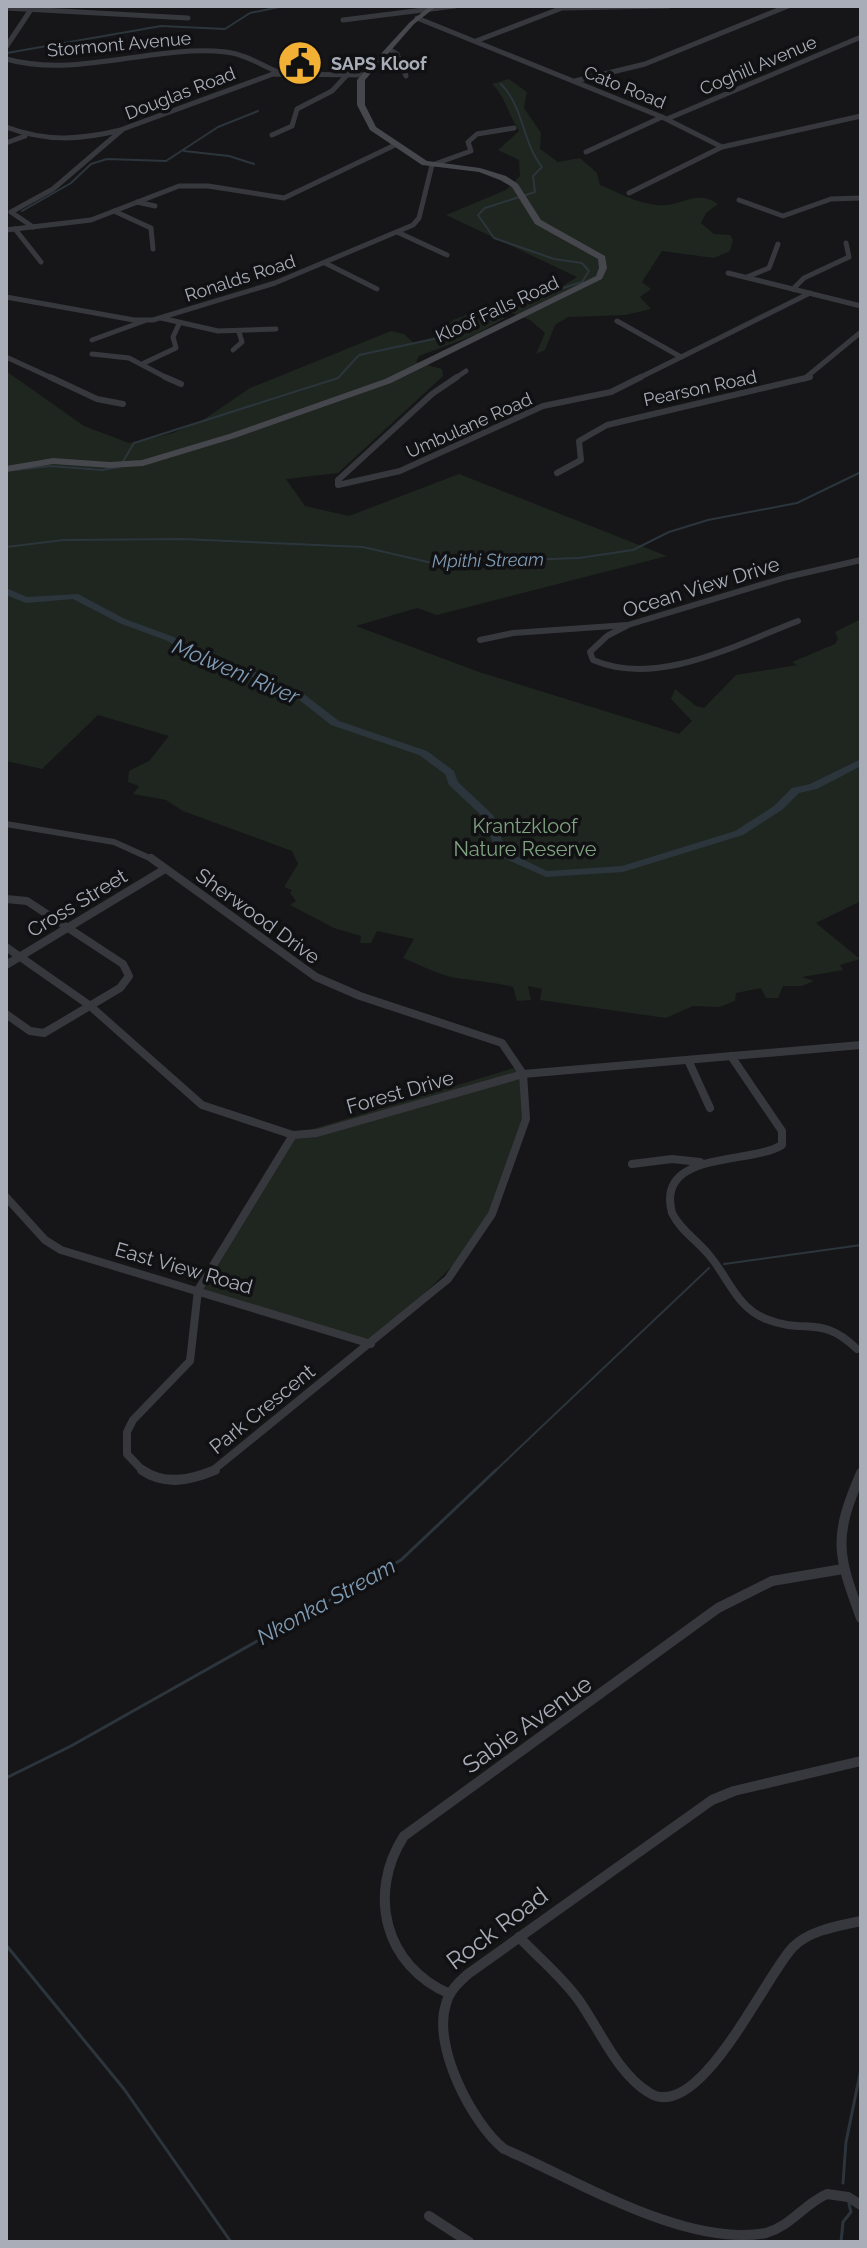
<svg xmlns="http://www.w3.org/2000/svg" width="867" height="2248" font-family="Raleway,sans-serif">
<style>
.green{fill:#1e261f}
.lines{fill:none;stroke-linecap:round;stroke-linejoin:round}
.stream-far1{stroke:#2c353c;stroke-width:2}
.stream{stroke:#2c353c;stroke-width:3}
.river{fill:#2c353c;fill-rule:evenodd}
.street-far3{stroke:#37383d;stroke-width:5}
.street-far2{stroke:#37383d;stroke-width:6}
.street-far1{stroke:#37383d;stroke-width:8}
.street{stroke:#37383d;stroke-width:10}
.secondary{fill:#45474d;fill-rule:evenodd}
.labels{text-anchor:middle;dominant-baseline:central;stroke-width:7;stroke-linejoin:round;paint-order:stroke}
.far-street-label{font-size:18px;fill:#a8adb8;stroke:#111113}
.far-poi-label{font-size:18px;font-weight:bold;fill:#a8adb8;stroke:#111113;text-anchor:start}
.far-water-label{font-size:18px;font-style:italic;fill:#7f9bb3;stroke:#111113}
.street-label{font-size:20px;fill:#a8adb8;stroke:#111113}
.park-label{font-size:20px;fill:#7fa381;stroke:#111113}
.water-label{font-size:22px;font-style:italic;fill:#7f9bb3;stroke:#111113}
.near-street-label{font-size:24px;fill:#a8adb8;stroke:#111113}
</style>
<rect width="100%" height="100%" fill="#161618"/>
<g class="green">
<path d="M509,79L527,92L524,108L541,133L540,149L558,162L580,158L597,173L600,185C617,192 637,203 656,205C681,208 695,188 718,204L706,213L701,223L714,234L730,235L733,240L730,251L714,258L662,251L642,282L651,289L640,297L651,309L625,315L568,317L555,325L545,350L536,354L545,333L530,320L507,311L555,291L577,277L446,215L506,190L520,176L519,160L498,150L519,131C509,116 505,96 492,84Z"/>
<path d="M477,311L505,318L475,335L419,356L416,362L442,369L443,376L338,473L286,479L305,506L349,516L459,474L667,556L437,615L417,608L356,626L479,672L679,734L692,721L671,699L675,689L696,706L704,708L736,675L797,665L792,662L835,644L838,639L835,632L861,619V901L816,923L860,959L840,965L843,970L802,977L814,981L802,986H783L778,998H766L761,988L736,993L735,1001L719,1007L693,1006L666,1018L540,1000L542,989L528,986L531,1000L517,1001L513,987C494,982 475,981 456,978C438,975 419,964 403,958L414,939L377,931L371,943H360L361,936L334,928L290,905L296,901L290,893L292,890L284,887L298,864L292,851L183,811L166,800L133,794L139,786L128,782L129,771L149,761L169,736L98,715L42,769L6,761V371L84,426L129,443L173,433L203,420L250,388L391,331L404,334L415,344L437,336L453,320Z"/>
<path d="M517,1067L527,1112L493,1209L465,1254L373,1343L201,1291L293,1135Z"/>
</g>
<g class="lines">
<g class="stream-far1">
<path d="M7,53L161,26L225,29L250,13L284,6"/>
<path d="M184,151L229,156L254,164"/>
<path d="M22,211L71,183L91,164L107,159L166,161L218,127L258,111"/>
<path d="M122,463L134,443L338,378L359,355L443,337L466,319L582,282L589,271L582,263L554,259L494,238L478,215L485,208L535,192L533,176L542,167C522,142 524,107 501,84"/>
<path d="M6,471L50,466L102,470L119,467"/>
<path d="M6,547L64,540L183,539L363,547L432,563L579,558L633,550L669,532L708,520L797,503L861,472"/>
<path d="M724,1264L861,1245"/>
<path d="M494,1472L709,1268"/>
</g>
<g class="stream">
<path d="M6,1778L71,1746L401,1560L496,1470"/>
<path d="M6,1945L124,2089L231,2242"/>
<path d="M843,2183L846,2142L861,2069"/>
<path d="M841,2242L843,2222L851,2212L849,2204"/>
</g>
<path class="river" d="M6,588L27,597L78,594L125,619L174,637L193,651L261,674L281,688L300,691L339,721L427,751L454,771L458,782L493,815L506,851L547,871L622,866L735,831L774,806L792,788L810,784L861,759V766L817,789L799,793L782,810L743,835L623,872L546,877L497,855L484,818L449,785L445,774L419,755L331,725L293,695L274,692L255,678L187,655L168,641L119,623L73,599L26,603L6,595Z"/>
<g class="street-far3">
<path d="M6,8L188,18"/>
<path d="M417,18L662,117L722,147L629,193"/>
<path d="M343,20L455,6"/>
<path d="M476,41L562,8L669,6"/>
<path d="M6,47L32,8"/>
<path d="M389,49L397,54L406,76"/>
<path d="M6,59C78,79 153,44 226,52C245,54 261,65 278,72"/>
<path d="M575,81L645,64L788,6"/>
<path d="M667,119L861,37"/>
<path d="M6,127C46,142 80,140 121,130"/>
<path d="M272,135L292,126L297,109L332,91L348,74"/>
<path d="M6,143L25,136"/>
<path d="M722,147L861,116"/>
<path d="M586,152L662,117"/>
<path d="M739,200L783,216L831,199L861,198"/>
<path d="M137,202L155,206"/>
<path d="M114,211L151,228L153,249"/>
<path d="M33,227L11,212L53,189L123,129L273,74L364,75"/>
<path d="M15,229L41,262"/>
<path d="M6,230L91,220L179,186H208L284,198L395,145"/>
<path d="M397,232L447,255"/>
<path d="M325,263L377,289"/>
<path d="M728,273L861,306"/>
<path d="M747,277L769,268L778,244"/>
<path d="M793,289L804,278L849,257L846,243"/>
<path d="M6,297L134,320H153L275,283L413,225L419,218L432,165L471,151L468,142L477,134L514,128"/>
<path d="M161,318L218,331L276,329"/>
<path d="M617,321L681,357"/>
<path d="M92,340L144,321"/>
<path d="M233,350L242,342L239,332"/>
<path d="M92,354L129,358L169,379"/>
<path d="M6,357L54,379"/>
<path d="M144,363L176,348L173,337L179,324"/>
<path d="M454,379L466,371"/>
<path d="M637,379L810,293"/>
<path d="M804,379L861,332"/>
</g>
<g class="street-far2">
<path d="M50,377L97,399L123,404"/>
<path d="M165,377L181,384"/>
<path d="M457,377L432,394L338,480V485L400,471L543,406L611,392L641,377"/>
<path d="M557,473L581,460L579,441L607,425L810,377"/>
<path d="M798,621C737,644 658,688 593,660L590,652L607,636L628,625L787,577L861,560"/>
<path d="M480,640L513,633L627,625"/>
<path d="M6,824L114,842L154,860"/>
</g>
<g class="street-far1">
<path d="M151,858L316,977L360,996L502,1043L523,1074L526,1119L492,1214L448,1279L211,1472"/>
<path d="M6,899L27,901L123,964L129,976L120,988L44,1033L30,1031L6,1014"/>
<path d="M6,947L89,1005L202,1105L293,1135L317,1133L523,1074L861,1045"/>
<path d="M6,965L165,869"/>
<path d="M731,1056L782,1131V1145C750,1165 655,1150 672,1213C681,1231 697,1240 709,1255C728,1277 737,1308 766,1319C806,1335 821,1314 857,1349"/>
<path d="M688,1060L710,1108"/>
<path d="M632,1164L672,1159L700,1162"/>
<path d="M6,1197L45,1240L61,1250L371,1344"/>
<path d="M144,1472L127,1454V1432L133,1420L190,1361L198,1290L293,1135"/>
</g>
<g class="street">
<path d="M142,1470C165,1486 191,1480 215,1470"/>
<path d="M861,1473C833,1538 837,1553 861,1618"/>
<path d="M861,1761L734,1791L712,1800L468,1974C459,1982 449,1991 446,2004C432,2046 472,2123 504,2149C577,2180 686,2248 766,2233C791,2226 804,2204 827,2194L848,2197L861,2205"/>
<path d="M519,1937C539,1958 561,1976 578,1999C600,2030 616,2071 648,2092C698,2127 765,1976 793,1947C810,1930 838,1926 861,1921"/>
<path d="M450,1994C384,1966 367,1893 404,1836L718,1608L772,1581L843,1569"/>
<path d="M429,2216L469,2242"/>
</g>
<path class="secondary" d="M430,6H437L414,24L365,80V105L376,127L427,161L480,168L506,176L518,184L541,220L605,256L607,268L602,279L391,383L235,438L143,466L110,468L53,464L6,472V466L53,458L110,462L142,460L229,434L385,379L596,276L599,268L598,259L535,224L512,187L500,180L479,172L422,165L370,130L357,105V80L410,22Z"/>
</g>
<defs>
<g id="civic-disc" transform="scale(2.3)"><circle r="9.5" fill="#f2b134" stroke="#111113"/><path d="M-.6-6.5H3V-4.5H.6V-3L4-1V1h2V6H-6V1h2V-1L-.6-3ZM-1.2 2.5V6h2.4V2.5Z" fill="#111"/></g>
</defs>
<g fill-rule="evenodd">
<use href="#civic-disc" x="300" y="63"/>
</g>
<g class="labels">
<g class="far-street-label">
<text transform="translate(119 44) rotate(-5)">Stormont Avenue</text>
<text transform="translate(758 65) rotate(-23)">Coghill Avenue</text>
<text transform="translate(625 87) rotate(22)">Cato Road</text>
<text transform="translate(180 93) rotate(-21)">Douglas Road</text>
<text transform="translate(240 278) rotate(-18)">Ronalds Road</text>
<text transform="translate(497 309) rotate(-25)">Kloof Falls Road</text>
<text transform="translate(700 388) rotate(-12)">Pearson Road</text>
<text transform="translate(469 425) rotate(-24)">Umbulane Road</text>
</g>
<g class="far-poi-label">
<text x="331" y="63">SAPS Kloof</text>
</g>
<g class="far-water-label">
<text transform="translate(488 560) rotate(-1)">Mpithi Stream</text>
</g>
<g class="street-label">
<text transform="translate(701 587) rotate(-17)">Ocean View Drive</text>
<text transform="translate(77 903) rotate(-31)">Cross Street</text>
<text transform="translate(258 916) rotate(36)">Sherwood Drive</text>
<text transform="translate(400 1092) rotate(-16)">Forest Drive</text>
<text transform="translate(184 1268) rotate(16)">East View Road</text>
<text transform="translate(262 1409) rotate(-39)">Park Crescent</text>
</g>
<g class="park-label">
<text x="525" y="826">Krantzkloof<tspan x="525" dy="23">Nature Reserve</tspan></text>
</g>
<g class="water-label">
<text transform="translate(236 671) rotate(23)">Molweni River</text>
<text transform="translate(326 1601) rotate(-29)">Nkonka Stream</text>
</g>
<g class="near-street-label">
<text transform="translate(527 1724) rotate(-35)">Sabie Avenue</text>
<text transform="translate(497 1928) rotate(-37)">Rock Road</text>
</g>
</g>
<rect width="867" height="2248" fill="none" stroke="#a8adb8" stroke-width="16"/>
</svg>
